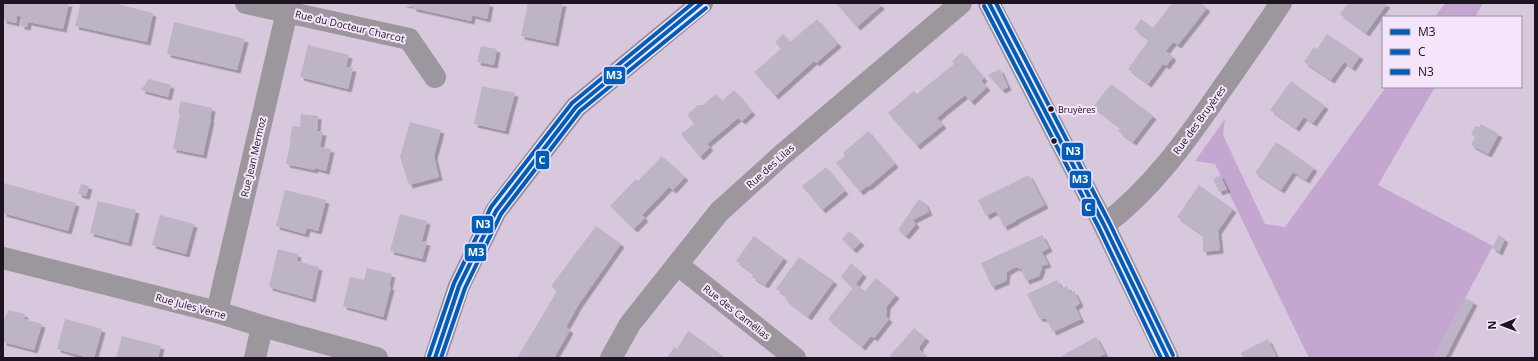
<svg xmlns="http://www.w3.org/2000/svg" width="1538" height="361" font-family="'Open Sans',sans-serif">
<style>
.green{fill:#c4a6d0}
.building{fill:#bdb4c6;filter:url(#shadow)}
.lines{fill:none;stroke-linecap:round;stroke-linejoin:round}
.minor{stroke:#9c969d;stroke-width:22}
.major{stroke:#978e99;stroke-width:22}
.bus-1-casing{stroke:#f4e5fa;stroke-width:7}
.bus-2-casing{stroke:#f4e5fa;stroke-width:7}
.bus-3-casing{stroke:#f4e5fa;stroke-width:7}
.bus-1{stroke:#005eb8;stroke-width:4}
.bus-2{stroke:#005eb8;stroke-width:4}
.bus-3{stroke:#005eb8;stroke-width:4}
.bus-dot{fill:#1d1321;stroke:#f4e5fa;stroke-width:1.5}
.labels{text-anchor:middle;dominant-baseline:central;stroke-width:4;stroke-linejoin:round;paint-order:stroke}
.bus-label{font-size:9px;fill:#1d1321;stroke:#f4e5fa;text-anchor:start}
.street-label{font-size:10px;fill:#1d1321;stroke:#f4e5fa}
.line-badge{stroke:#f4e5fa;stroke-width:1.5}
.badge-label{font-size:11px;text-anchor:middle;font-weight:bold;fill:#fff}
</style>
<defs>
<filter id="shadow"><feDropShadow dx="3.5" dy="3.5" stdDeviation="0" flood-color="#0004"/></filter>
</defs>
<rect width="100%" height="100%" fill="#d8c8de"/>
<g class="green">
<path d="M1445,3H1483L1475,17H1435Z"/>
<path d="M1386,87H1435L1378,185L1493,246L1433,358H1309L1215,164L1195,161L1225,119L1223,135L1265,224L1285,227Z"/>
</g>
<g class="building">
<path d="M3,3H69L63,29L28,22L27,27L21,26L22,17L17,15L16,23L3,20Z"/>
<path d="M81,3H113L153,13L147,42L75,26Z"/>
<path d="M401,3H488L490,4L487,19L472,15L471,21L413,8V6Z"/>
<path d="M528,3H563L555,43L521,36Z"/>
<path d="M836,3H879L881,6L857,27Z"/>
<path d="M1172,3H1200L1207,8L1178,45L1173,42L1166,51L1173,57L1166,66L1163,64L1148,84L1128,69L1149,40L1134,29L1141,19L1153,28Z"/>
<path d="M1348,3H1385L1387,4L1366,33L1340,14Z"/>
<path d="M817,19L838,44L816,63L814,61L775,96L754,72L781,49L775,42L783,34L790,42Z"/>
<path d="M174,22L245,39L237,70L167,54Z"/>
<path d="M1327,34L1360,56L1352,68L1344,62L1331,80L1304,62L1314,47L1317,49Z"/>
<path d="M308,45L349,55L346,67L353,68L348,89L300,77Z"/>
<path d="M481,46L497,49L494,65L477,62Z"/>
<path d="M962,52L984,78L981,81L987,87L971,102L965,95L945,111L937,118L943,125L917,146L888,113L914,91L917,94L954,64L952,61Z"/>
<path d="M1000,69L1008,87L1002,90L988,75Z"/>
<path d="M149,79L171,85L168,97L141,90Z"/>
<path d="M1291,81L1325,106L1313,123L1304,117L1296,128L1270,110Z"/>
<path d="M1111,84L1153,116L1133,142L1118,131L1121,128L1093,107Z"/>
<path d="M482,86L515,93L505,131L474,124Z"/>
<path d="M734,90L752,112L742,121L738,118L707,144L710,147L700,157L681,134L694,124L688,116L690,112L698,105H703L716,94L722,101Z"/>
<path d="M181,101L212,108L210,119H211L203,155L173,149L180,114L178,113Z"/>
<path d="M301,114L318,116L317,131L323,132L320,147L331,149L326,171L315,168L314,170L286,164L291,139H290L292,126L300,127Z"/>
<path d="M410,122L441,130L434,156L439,177L409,185L400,157Z"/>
<path d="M1481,124L1499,134L1488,154L1471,145L1475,137L1471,135L1475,126L1479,127Z"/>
<path d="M868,131L895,164L868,187L867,186L860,192L836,163L845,156L843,153Z"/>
<path d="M1276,142L1314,168L1306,180L1293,172L1281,190L1255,173Z"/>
<path d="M662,156L685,177L673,190L669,187L642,215L645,218L634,229L610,206L636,179L638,181Z"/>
<path d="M826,167L845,191L822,210L802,186Z"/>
<path d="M1029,175L1045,205L1016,220V221L1004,227L996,211L986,216L978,200Z"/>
<path d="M1220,175L1227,189L1219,192L1213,179Z"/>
<path d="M4,183L76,203L68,231L3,213V189Z"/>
<path d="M81,184L89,186L86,196L78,194Z"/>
<path d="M1199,185L1233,209L1218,231L1220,250L1203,252V235L1177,217Z"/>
<path d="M285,190L326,200L318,231L307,228L305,234L276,226Z"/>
<path d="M919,199L925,203L929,212L913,220L916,224L906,236L898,230Z"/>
<path d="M98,201L136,210L128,243L90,233Z"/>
<path d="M400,214L427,221L422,241L427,242L422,259L390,251Z"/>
<path d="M160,215L194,224L186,254L152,245Z"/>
<path d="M596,226L621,244L579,304L566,327L570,330L554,358H517L557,291L551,286Z"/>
<path d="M849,231L861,242L853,250L842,239Z"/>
<path d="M1042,235L1049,248L1042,252L1048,264L1041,266L1042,268L1039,276L1026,281L1021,269L1015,267L1007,272L1006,281L992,287L981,263Z"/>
<path d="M1499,235L1505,239L1499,252L1492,248Z"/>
<path d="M754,236L784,258L765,285L752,277L754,274L736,261Z"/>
<path d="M278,249L298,254L297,261L319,267L312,299L269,287Z"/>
<path d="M799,257L834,281L808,317L785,299L787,296L776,289Z"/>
<path d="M851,263L863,274L856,284L865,291L876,278L896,295L887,306L886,316L889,319L874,338L871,336L862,347L828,319L853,288L841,277Z"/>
<path d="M367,268L392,274L389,286L391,287L383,317L343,306L350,277L364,280Z"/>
<path d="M1057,280L1062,289L1067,286L1070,293L1074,291L1080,303L1075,307L1081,319L1053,332L1046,319L1039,318L1027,294Z"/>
<path d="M1465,298L1474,302L1445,358H1433Z"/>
<path d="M8,310L25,314L24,319L42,324L34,350L3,342V323L6,314H7Z"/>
<path d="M65,319L102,329L94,358H89L57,349Z"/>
<path d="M914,328L926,338L920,346V350L929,358H888Z"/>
<path d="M688,331L722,355L721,358H667L674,347L677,349Z"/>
<path d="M122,336L161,346L158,358H116Z"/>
<path d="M1096,337L1105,354L1100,356L1101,358H1058Z"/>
<path d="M1268,339L1277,358H1243L1241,353L1244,351Z"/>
</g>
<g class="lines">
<g class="minor">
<path d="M246,3L409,39L435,77"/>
<path d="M989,3L1104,225L1168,358"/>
<path d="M1104,225C1151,190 1186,141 1219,93C1240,63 1261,33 1281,3"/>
<path d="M3,258L217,312L262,326L377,358"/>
<path d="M678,265L795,358"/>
<path d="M217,312L289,3"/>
<path d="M255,358L262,326"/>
<path d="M611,358L630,324L719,212L782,155L961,3"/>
</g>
<path class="major" d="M435,358L459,286L496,211L576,107L702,3"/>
<g class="bus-1-casing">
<g id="bus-1">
<path d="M989,3L1104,225L1168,358"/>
<path d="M435,358L459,286L496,211L576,107L702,3"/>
</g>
</g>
<g class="bus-2-casing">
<g id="bus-2">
<path d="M984,6L1099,228L1161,358"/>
<path d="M441,358L465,288L501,214L580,111L706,8"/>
</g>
</g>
<g class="bus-3-casing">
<g id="bus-3">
<path d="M996,3L1109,222L1173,355"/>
<path d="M429,356L454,283L491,207L572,103L693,3"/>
</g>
</g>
<use href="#bus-1" class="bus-1"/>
<use href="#bus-2" class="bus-2"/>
<use href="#bus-3" class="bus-3"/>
</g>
<g class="bus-dot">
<circle cx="1051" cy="109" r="3.5"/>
<circle cx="1054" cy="141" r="3.5"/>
</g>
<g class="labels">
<g class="bus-label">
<text x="1058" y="109">Bruyères</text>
</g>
<g class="street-label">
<text transform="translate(350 26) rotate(13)">Rue du Docteur Charcot</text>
<text transform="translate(1199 120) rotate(-54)">Rue des Bruyères</text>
<text transform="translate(253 157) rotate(-77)">Rue Jean Mermoz</text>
<text transform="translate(770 166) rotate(-42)">Rue des Lilas</text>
<text transform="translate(191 306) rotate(15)">Rue Jules Verne</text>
<text transform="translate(737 312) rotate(38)">Rue des Camélias</text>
</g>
</g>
<g class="line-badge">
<rect x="603" y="66" width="23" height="19" rx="4" fill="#005eb8"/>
<rect x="1061" y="142" width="23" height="19" rx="4" fill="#005eb8"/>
<rect x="535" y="150" width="15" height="20" rx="4" fill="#005eb8"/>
<rect x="1069" y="170" width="23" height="19" rx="4" fill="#005eb8"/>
<rect x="1081" y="198" width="15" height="19" rx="4" fill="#005eb8"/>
<rect x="471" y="215" width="23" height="19" rx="4" fill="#005eb8"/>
<rect x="464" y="243" width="23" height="19" rx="4" fill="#005eb8"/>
</g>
<g class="badge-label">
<text x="614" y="79">M3</text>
<text x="1073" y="155">N3</text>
<text x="542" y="164">C</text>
<text x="1080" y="183">M3</text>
<text x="1088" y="211">C</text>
<text x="483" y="228">N3</text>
<text x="476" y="256">M3</text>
</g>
<rect width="1538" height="361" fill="none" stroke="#1d1321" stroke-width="8"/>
<rect x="1382" y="16" width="140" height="72" fill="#f4e5fa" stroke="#9e91a3"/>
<rect x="1390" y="29" width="20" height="6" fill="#005eb8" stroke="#9e91a3"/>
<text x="1418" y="36" font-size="12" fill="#1d1321">M3</text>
<rect x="1390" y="49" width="20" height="6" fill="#005eb8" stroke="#9e91a3"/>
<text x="1418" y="56" font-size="12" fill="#1d1321">C</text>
<rect x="1390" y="69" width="20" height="6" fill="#005eb8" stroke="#9e91a3"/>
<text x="1418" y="76" font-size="12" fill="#1d1321">N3</text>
<g transform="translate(1502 325) rotate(269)" stroke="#f4e5fa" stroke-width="3" paint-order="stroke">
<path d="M0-3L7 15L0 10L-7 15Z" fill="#1d1321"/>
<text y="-6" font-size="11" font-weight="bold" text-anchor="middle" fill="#1d1321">N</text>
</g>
</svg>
